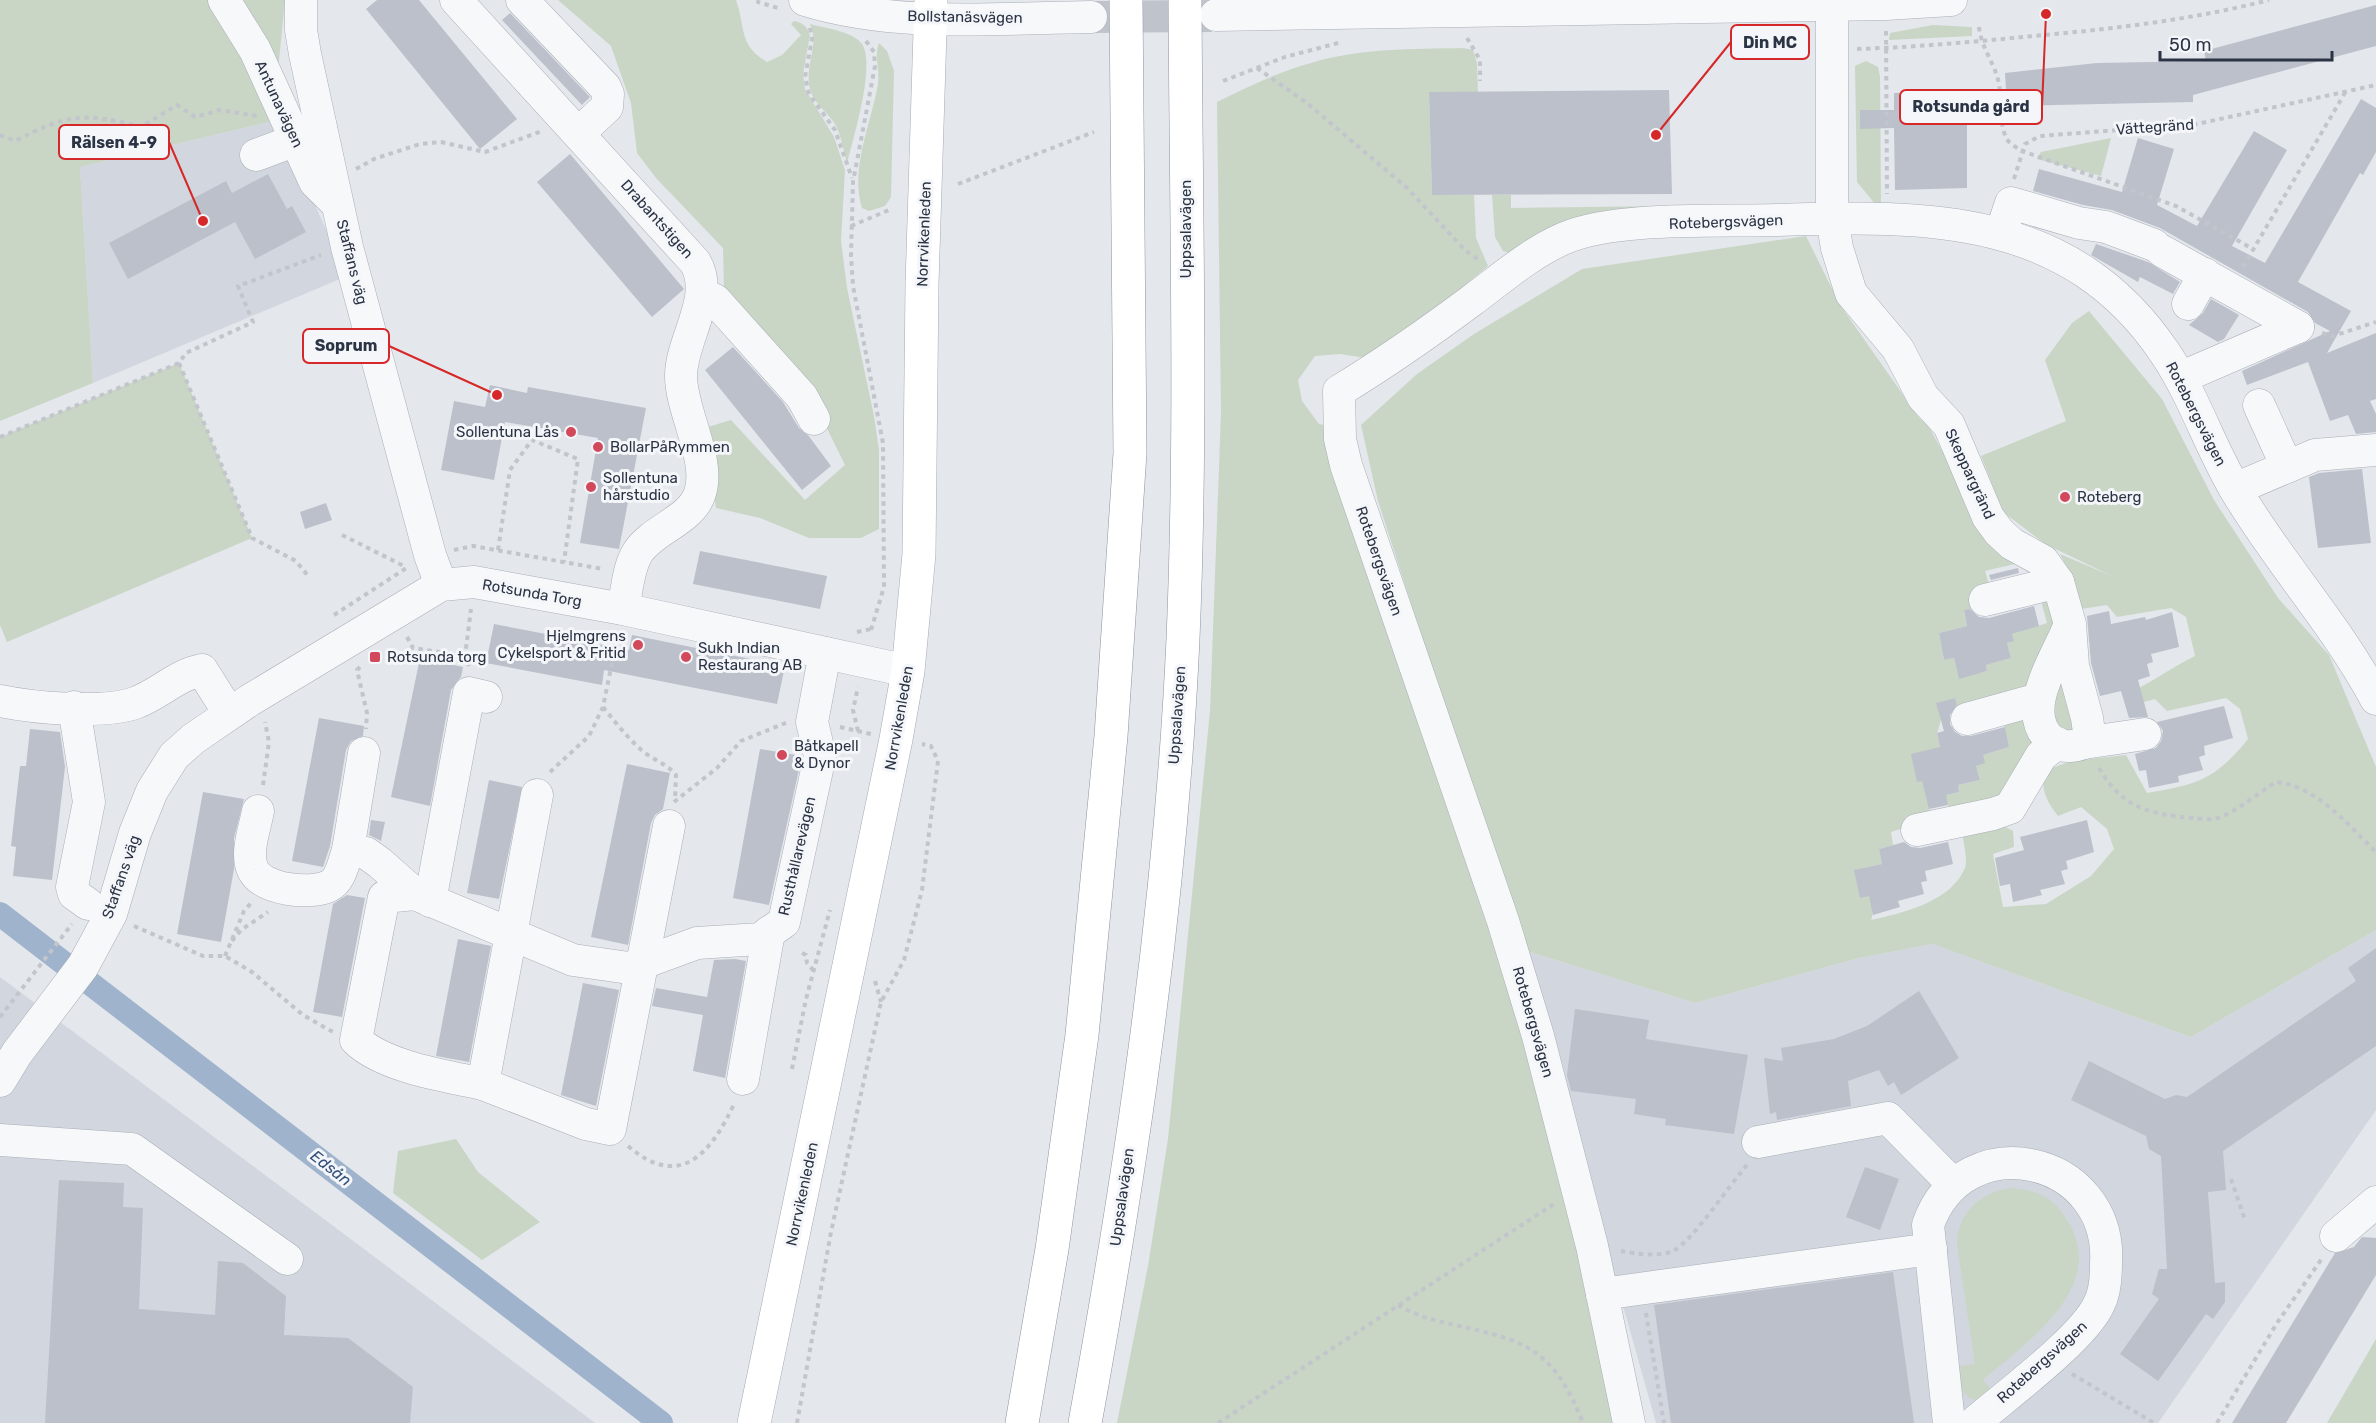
<svg xmlns="http://www.w3.org/2000/svg" width="2376" height="1423" font-family="Rubik,sans-serif">
<style>
.built{fill:#d2d6de}
.green{fill:#c9d6c5}
.lines{fill:none;stroke-linecap:round;stroke-linejoin:round}
.canal{stroke:#9fb4cc;stroke-width:24}
.building{fill:#bbc0ca}
.minor-tunnel{stroke:#bfc3cb;stroke-width:32;stroke-dasharray:32 16;stroke-linecap:butt}
.minor-casing{stroke:#a9aeb7;stroke-width:33}
.major-casing{stroke:#a3abb8;stroke-width:34}
.highway-casing{stroke:#8b94a3;stroke-width:34}
.path{stroke:#c2c5cb;stroke-width:4;stroke-dasharray:4.5 4.5;stroke-linecap:butt}
.minor{stroke:#f7f8fa;stroke-width:32}
.major{stroke:#fff;stroke-width:33}
.highway{stroke:#fff;stroke-width:33}
.poi-dot{fill:#d1495b;stroke:#f4f6f9;stroke-width:2}
.labels{text-anchor:middle;dominant-baseline:central;stroke-width:6;stroke-linejoin:round;paint-order:stroke}
.street-label{font-size:15px;fill:#2b3445;stroke:#f4f6f9}
.poi-label{font-size:15px;fill:#2b3445;stroke:#f4f6f9;text-anchor:start}
.water-label{font-size:16px;font-style:italic;fill:#34527a;stroke:#f4f6f9}
.leader{fill:none;stroke:#d62828;stroke-width:2}
.callout-dot{fill:#d62828;stroke:#f4f6f9;stroke-width:2}
.callout{fill:#f4f6f9;stroke:#d62828;stroke-width:2}
.callout-label{font-size:16px;text-anchor:middle;font-weight:bold;fill:#2b3445}
</style>
<rect width="100%" height="100%" fill="#e4e7ec"/>
<g class="built">
<path d="M273,121L295,161L347,276L93,383L80,167Z"/>
<path d="M2376,930V1110L2158,1423H1656L1523,950L1695,1003L1859,958L1932,944L2191,1037Z"/>
<path d="M0,977L352,1240L595,1423H0Z"/>
</g>
<g class="green">
<path d="M0,0H285L273,121L80,167L93,383L0,421Z"/>
<path d="M558,0H736C746,28 738,45 767,62L782,55L801,35L791,24L794,21C803,23 807,26 810,35L803,74L805,89L834,137L845,170L841,241L847,288L874,416L879,450V529L861,538H809L760,518L716,508L705,428L731,420L805,500L845,465L810,394L724,290L723,248L656,178L637,153L631,103L611,46Z"/>
<path d="M810,24C824,28 853,31 862,44C876,65 853,139 847,164C844,151 841,135 835,124C827,111 814,104 810,89C804,66 820,45 810,24Z"/>
<path d="M1933,25L1972,27V36L1889,40L1890,33Z"/>
<path d="M879,43L887,51L894,71L891,197L885,206L869,211L862,208C850,168 871,124 878,84C880,71 874,55 879,43Z"/>
<path d="M1463,48L1473,50L1477,63L1478,92H1429L1432,195H1474L1476,238L1488,266L1418,325L1366,358L1340,354L1315,356L1298,380L1302,401L1319,424L1330,426L1516,1003L1622,1423H1117L1148,1266L1168,1139L1210,711L1221,413L1217,102C1248,87 1278,72 1311,63C1360,48 1412,49 1463,48Z"/>
<path d="M1866,61L1878,67L1880,77L1881,206L1876,205L1857,182L1855,66Z"/>
<path d="M2111,138L2101,176L2037,159L2041,152Z"/>
<path d="M1492,195H1511V208L1670,206L1575,220L1555,225L1510,253L1503,251L1495,237Z"/>
<path d="M1806,236L1840,305L1920,419L1928,425L1977,516L2023,562L1985,571L1991,591L1974,608L1964,611L1967,626L1939,633L1944,660L1954,658L1959,678L1987,671L1986,665L2011,658L2007,643L2013,641L2012,634L2047,623L2039,593L2051,591L2061,622L2030,692L1959,715L1955,698L1937,703L1941,720L1937,733L1940,747L1927,780L1930,798L1959,792L1958,785L1980,780L1976,766L1983,755L2009,747L2002,715L2027,712L2035,752L2003,800L1951,815L1947,801L1929,806L1931,819L1891,832L1893,845L1879,849L1882,864L1855,870C1862,884 1878,904 1871,920C1902,913 1951,902 1965,868C1968,859 1963,841 1962,831L2000,824L2013,831L2014,847L1993,854L2003,907L2046,904L2091,876L2114,849L2107,829L2081,807L2058,816C2047,802 2039,788 2046,770L2072,761L2126,755L2147,793C2197,785 2216,779 2248,739L2240,709L2226,698L2167,711L2155,699L2126,707L2123,695C2149,685 2170,668 2195,656L2186,617L2171,608L2117,617L2107,605L2081,609L2072,578L2060,554L2112,576L2045,544L2003,512L1981,456L2066,421L2045,360L2072,323L2089,311L2162,399L2214,500L2278,598L2329,655L2376,767V930L2191,1037L1932,944L1859,958L1695,1003L1523,950L1378,501L1361,425L1417,374L1474,334L1582,269Z"/>
<path d="M179,363L252,538L7,642L0,625V437Z"/>
<path d="M2057,672L2080,726L2065,739L2048,714Z"/>
<path d="M456,1139L478,1172L540,1222L482,1260L393,1193L398,1151Z"/>
<path d="M2010,1188C2037,1190 2053,1197 2067,1220C2110,1287 2026,1342 1983,1380L1997,1397C1967,1407 1961,1393 1954,1367L1975,1364L1957,1245C1957,1213 1980,1193 2010,1188Z"/>
<path d="M2376,1339V1423H2327Z"/>
</g>
<g class="lines">
<path class="canal" d="M0,914L661,1423"/>
</g>
<g class="building">
<path d="M377,0H419L517,119L480,149L366,9Z"/>
<path d="M2376,5V46L2193,95V102L2007,106L2005,73L2097,63L2206,61L2204,51Z"/>
<path d="M510,13L590,97L582,105L502,20Z"/>
<path d="M1669,90L1672,194L1432,195L1429,92Z"/>
<path d="M1967,92V188L1895,190L1894,128L1860,129V110H1894V93Z"/>
<path d="M2361,99L2376,108V152L2363,175L2360,173L2298,282L2351,311L2327,353L2376,333V399L2370,401L2376,414V432L2356,434L2348,415L2330,421L2308,362L2247,385L2242,371L2330,331L2315,323L2308,312L2160,228L2112,210L2083,205L2033,191L2039,169L2122,192L2138,138L2174,149L2157,205L2197,226L2254,131L2287,150L2232,246L2265,263Z"/>
<path d="M570,154L684,289L652,317L537,182Z"/>
<path d="M268,174L287,209L292,206L306,232L255,259L235,222L128,279L109,243L226,181L232,193Z"/>
<path d="M2096,244L2148,262L2180,282L2173,294L2140,277L2138,282L2091,255Z"/>
<path d="M2211,299L2239,315L2224,339L2218,342L2189,325L2203,313Z"/>
<path d="M733,347L783,402L799,428L808,435L831,466L802,490L705,370Z"/>
<path d="M490,385L527,393L528,387L646,408L619,549L580,543L598,438L505,422L494,480L441,470L454,401L485,407Z"/>
<path d="M2362,469L2371,543L2318,548L2309,477L2319,473Z"/>
<path d="M326,503L332,520L305,529L300,512Z"/>
<path d="M700,551L827,576L820,609L693,584Z"/>
<path d="M2018,568L2019,573L1991,580L1989,575Z"/>
<path d="M2034,606L2039,626L2012,634L2014,641L2007,643L2011,658L1986,665L1987,671L1959,679L1954,658L1944,660L1939,633L1967,626L1964,610L1970,609L1979,617L1989,618Z"/>
<path d="M2109,611L2111,624L2145,617L2146,620L2172,612L2179,647L2151,654L2153,662L2147,664L2150,676L2138,680L2148,717L2129,718L2121,691L2100,696L2091,663L2087,616Z"/>
<path d="M494,624L629,650L632,635L785,666L777,704L604,670L602,685L486,663Z"/>
<path d="M420,658L463,667L461,677L451,690L430,806L391,797Z"/>
<path d="M1955,698L1957,705L1950,715V724L1955,732L1962,736H1971L2005,727L2009,747L1983,755L1985,763L1976,766L1980,780L1958,785L1959,792L1946,795L1948,805L1929,809L1922,781L1917,782L1911,754L1940,747L1937,733L1944,731L1936,703Z"/>
<path d="M2224,706L2233,738L2204,746L2205,755L2199,757L2203,770L2178,776L2179,782L2149,788L2146,770L2139,771L2135,754L2156,748L2161,741L2163,731L2157,722Z"/>
<path d="M319,718L364,726L363,736L351,741L346,750L330,846L323,867L292,861Z"/>
<path d="M30,729L60,732L65,767L52,880L13,876L16,847L11,846L20,766H26Z"/>
<path d="M760,749L802,756L769,905L733,898Z"/>
<path d="M627,764L670,773L663,809L655,815L651,823L628,945L591,937Z"/>
<path d="M489,780L522,787L499,899L467,893Z"/>
<path d="M203,792L244,799L234,838V869L221,942L177,934Z"/>
<path d="M371,820L385,822L381,841L369,835Z"/>
<path d="M2087,820L2094,852L2066,861L2068,869L2061,871L2065,884L2040,890L2042,895L2013,902L2010,884L2000,886L1995,858L2024,850L2020,837Z"/>
<path d="M1904,842L1911,847L1920,848L1948,842L1953,864L1925,871L1927,881L1921,882L1924,894L1898,901L1900,907L1873,915L1869,896L1860,898L1854,870L1882,864L1879,849Z"/>
<path d="M347,895L365,898L342,1017L313,1012L333,904Z"/>
<path d="M458,939L491,946L469,1062L436,1056Z"/>
<path d="M2376,948V1046L2223,1151L2226,1190L2208,1192L2215,1283L2225,1282V1302L2213,1319L2206,1314L2158,1381L2120,1354L2159,1299L2152,1294L2159,1269H2167L2161,1156L2149,1149L2146,1136L2071,1100L2089,1061L2165,1099L2176,1095L2187,1097L2356,981L2348,968Z"/>
<path d="M735,959L746,961L725,1078L693,1071L703,1015L652,1006L656,988L707,997L714,960Z"/>
<path d="M583,983L619,990L596,1106L561,1095Z"/>
<path d="M1919,991L1959,1058L1901,1095L1894,1082L1888,1086L1879,1070L1848,1081L1851,1106L1777,1120L1776,1112L1770,1114L1764,1058L1783,1061L1781,1048L1834,1039L1867,1026Z"/>
<path d="M1575,1009L1649,1020L1646,1039L1748,1055L1734,1134L1665,1125L1666,1119L1634,1114L1636,1099L1571,1091L1567,1075Z"/>
<path d="M1865,1167L1899,1179L1880,1230L1846,1217Z"/>
<path d="M59,1180L124,1183L123,1207L143,1208L139,1309L215,1315L218,1261L243,1263L286,1296L284,1335L348,1338L413,1387L410,1423H45Z"/>
<path d="M2362,1237L2376,1238V1275L2286,1423H2232L2335,1253L2354,1247Z"/>
<path d="M1893,1272L1914,1423H1671L1654,1305Z"/>
</g>
<g class="lines">
<path class="minor-tunnel" d="M1091,17L1212,16"/>
<g class="minor-casing">
<g id="minor">
<path d="M224,0L255,50L315,182L333,200"/>
<path d="M301,0V30L305,54L347,247L430,555L441,585"/>
<path d="M456,0L695,262C716,297 681,339 681,376C681,411 711,460 700,493C692,520 653,529 638,552C628,567 627,591 623,609"/>
<path d="M522,0L605,87L608,94L607,107L579,133"/>
<path d="M805,0C896,28 997,18 1091,17"/>
<path d="M1832,0V218L1837,248L1851,293L1898,349L1923,397L1949,425L1988,517L1999,532L2012,544L2043,561L2058,582L2070,624L2073,666L2087,718L2089,732L2084,743C2074,747 2061,748 2052,741C2017,713 2059,654 2070,624"/>
<path d="M1216,15L1886,4L1951,0"/>
<path d="M256,155L296,140"/>
<path d="M2001,233L2011,203L2079,223L2106,227L2154,245"/>
<path d="M2162,251L2298,327"/>
<path d="M702,294L715,300L802,397L814,419"/>
<path d="M2188,304L2205,274"/>
<path d="M2180,378L2298,327"/>
<path d="M2259,405L2287,467"/>
<path d="M2235,489L2315,455L2376,450"/>
<path d="M1985,600L2058,582"/>
<path d="M0,701C33,708 103,714 135,703C160,694 176,675 202,670L229,713"/>
<path d="M74,707L89,802L72,887L74,894L88,904"/>
<path d="M1967,719L2039,699"/>
<path d="M2084,743L2145,734"/>
<path d="M537,795L483,1084L586,1124L610,1129L669,826"/>
<path d="M258,811C255,828 245,853 253,870C263,890 310,895 329,886C341,880 344,861 348,850L366,853L380,863L415,894L573,960L629,968L697,943L760,939L784,922L820,756L812,722L825,653"/>
<path d="M1917,830L1993,814L2010,808L2041,756L2057,743"/>
<path d="M348,850L364,753"/>
<path d="M415,894L384,897L356,1040C384,1067 446,1076 483,1084"/>
<path d="M430,901L469,693L486,697"/>
<path d="M743,1079L769,932"/>
<path d="M0,1081L17,1053L83,966L111,914L135,833L152,791L174,756L193,739L250,700L441,585L474,582L623,609L908,671"/>
<path d="M0,1140L132,1149L287,1259"/>
<path d="M1758,1142L1888,1118L1953,1184"/>
<path d="M2336,1236L2376,1202"/>
<path d="M1602,1294L1931,1249"/>
<path d="M1629,1423L1592,1246L1538,1036L1503,921L1346,465L1340,439L1339,391C1385,363 1428,333 1471,301C1502,278 1530,253 1565,238C1616,216 1719,222 1777,220C1927,215 2071,213 2165,353C2194,396 2209,445 2235,489C2278,562 2336,624 2376,699"/>
<path d="M1949,1423L1928,1225C1963,1123 2113,1155 2106,1264C2106,1277 2105,1293 2099,1304C2084,1338 2004,1397 1974,1423"/>
</g>
</g>
<g class="major-casing">
<path id="major" d="M754,1423L896,739L908,671L919,554L922,284L931,0"/>
</g>
<g class="highway-casing">
<g id="highway">
<path d="M1022,1423L1052,1249L1082,1035L1111,736L1130,453L1126,0"/>
<path d="M1085,1423C1132,1165 1171,902 1183,639C1192,427 1186,213 1185,0"/>
</g>
</g>
<g class="path">
<path d="M759,0L758,2L781,9"/>
<path d="M1979,27C1981,48 1995,63 1999,84C2002,101 1999,119 2005,135C2007,143 2016,147 2022,151L2176,206L2253,249"/>
<path d="M810,28L812,39L805,77L809,94L835,130L852,178"/>
<path d="M1886,31L1887,194"/>
<path d="M1733,35L1805,50"/>
<path d="M1467,38L1480,60V81"/>
<path d="M866,41L874,52L875,66L853,182L851,256L853,286L883,443L884,587L871,630"/>
<path d="M1857,49C1920,47 1982,41 2044,35C2121,28 2195,19 2269,0"/>
<path d="M1257,68L1307,103L1407,188L1465,250L1480,261"/>
<path d="M1223,81L1285,57L1342,42"/>
<path d="M0,135L15,141C67,114 85,112 141,127L177,105L195,117L220,110L257,116"/>
<path d="M356,169L374,159L420,144L441,142L485,152L542,131"/>
<path d="M2014,179L2025,144L2040,136L2197,124L2376,85"/>
<path d="M958,184L1094,132"/>
<path d="M851,226L889,210"/>
<path d="M2243,267L2346,91"/>
<path d="M2322,333L2333,336L2376,322"/>
<path d="M179,363L252,538L296,561L309,577"/>
<path d="M0,437L179,363L186,353L253,322L238,286L321,255"/>
<path d="M342,535L406,567"/>
<path d="M454,550L473,546L603,569"/>
<path d="M498,550L510,470L532,440L578,459L564,562"/>
<path d="M334,615L408,567"/>
<path d="M857,632L871,629"/>
<path d="M407,637L413,648L465,656"/>
<path d="M469,666L465,656L471,609"/>
<path d="M360,667L357,670L367,713L366,729"/>
<path d="M603,707C616,723 629,740 645,753C656,761 667,764 676,775L675,799"/>
<path d="M840,727L871,734"/>
<path d="M858,731L853,710L858,687"/>
<path d="M2099,768C2121,807 2149,814 2191,818C2199,818 2210,821 2218,818C2239,810 2257,794 2276,782C2317,786 2348,825 2376,852"/>
<path d="M550,772L589,736L603,707L618,633"/>
<path d="M263,785L269,742L265,722"/>
<path d="M674,802L717,768L741,741L788,722"/>
<path d="M134,926L203,956H225L252,972L303,1015L333,1032"/>
<path d="M232,941L241,930L268,912"/>
<path d="M802,953L806,955L807,963L813,970"/>
<path d="M225,956L244,911L251,903"/>
<path d="M875,981L881,1002"/>
<path d="M0,1017L72,924"/>
<path d="M792,1069L806,999L830,910"/>
<path d="M628,1146C681,1192 712,1151 734,1104"/>
<path d="M2231,1179L2245,1220"/>
<path d="M1621,1251C1636,1254 1659,1257 1673,1251C1691,1243 1731,1183 1747,1165"/>
<path d="M1398,1305C1418,1317 1437,1321 1459,1326C1530,1341 1555,1353 1583,1423"/>
<path d="M1646,1313L1664,1423"/>
<path d="M2072,1374L2154,1423"/>
<path d="M797,1423L831,1232L881,1002L904,960L922,890L938,761L931,746L922,744"/>
<path d="M1218,1423L1554,1204"/>
<path d="M2217,1423L2277,1323L2323,1257"/>
</g>
<use href="#minor" class="minor"/>
<use href="#major" class="major"/>
<use href="#highway" class="highway"/>
</g>
<g class="poi-dot">
<circle cx="571" cy="432" r="6"/>
<circle cx="598" cy="447" r="6"/>
<circle cx="591" cy="487" r="6"/>
<circle cx="2065" cy="497" r="6"/>
<circle cx="638" cy="645" r="6"/>
<rect x="369" y="651" width="12" height="12" rx="3"/>
<circle cx="686" cy="657" r="6"/>
<circle cx="782" cy="755" r="6"/>
</g>
<g class="labels">
<g class="street-label">
<text transform="translate(965 17) rotate(1)">Bollstanäsvägen</text>
<text transform="translate(279 104) rotate(65)">Antunavägen</text>
<text transform="translate(2155 127) rotate(-4)">Vättegränd</text>
<text transform="translate(657 219) rotate(48)">Drabantstigen</text>
<text transform="translate(1726 222) rotate(-2)">Rotebergsvägen</text>
<text transform="translate(1186 229) rotate(-90)">Uppsalavägen</text>
<text transform="translate(924 234) rotate(-88)">Norrvikenleden</text>
<text transform="translate(352 262) rotate(76)">Staffans väg</text>
<text transform="translate(2196 414) rotate(63)">Rotebergsvägen</text>
<text transform="translate(1970 474) rotate(65)">Skeppargränd</text>
<text transform="translate(1379 561) rotate(71)">Rotebergsvägen</text>
<text transform="translate(532 593) rotate(10)">Rotsunda Torg</text>
<text transform="translate(1177 715) rotate(-86)">Uppsalavägen</text>
<text transform="translate(899 718) rotate(-80)">Norrvikenleden</text>
<text transform="translate(797 856) rotate(-77)">Rusthållarevägen</text>
<text transform="translate(121 877) rotate(-71)">Staffans väg</text>
<text transform="translate(1533 1022) rotate(74)">Rotebergsvägen</text>
<text transform="translate(802 1194) rotate(-78)">Norrvikenleden</text>
<text transform="translate(1122 1197) rotate(-82)">Uppsalavägen</text>
<text transform="translate(2042 1362) rotate(-42)">Rotebergsvägen</text>
</g>
<g class="poi-label">
<text x="559" y="432" text-anchor="end">Sollentuna Lås</text>
<text x="610" y="447">BollarPåRymmen</text>
<text x="603" y="478">Sollentuna<tspan x="603" dy="17">hårstudio</tspan></text>
<text x="2077" y="497">Roteberg</text>
<text x="626" y="636" text-anchor="end">Hjelmgrens<tspan x="626" dy="17">Cykelsport &amp; Fritid</tspan></text>
<text x="698" y="648">Sukh Indian<tspan x="698" dy="17">Restaurang AB</tspan></text>
<text x="387" y="657">Rotsunda torg</text>
<text x="794" y="746">Båtkapell<tspan x="794" dy="17">&amp; Dynor</tspan></text>
</g>
<g class="water-label">
<text transform="translate(331 1168) rotate(38)">Edsån</text>
</g>
</g>
<path class="leader" d="M1656 135L1731 42M2046 14L2042 107M203 221L169 142M497 395L389 346"/>
<g class="callout-dot">
<circle cx="1656" cy="135" r="6"/>
<circle cx="2046" cy="14" r="6"/>
<circle cx="203" cy="221" r="6"/>
<circle cx="497" cy="395" r="6"/>
</g>
<g class="callout">
<rect x="1731" y="25" width="78" height="34" rx="6"/>
<rect x="1900" y="90" width="142" height="34" rx="6"/>
<rect x="59" y="125" width="110" height="34" rx="6"/>
<rect x="303" y="329" width="86" height="34" rx="6"/>
</g>
<g class="callout-label">
<text x="1770" y="48">Din MC</text>
<text x="1971" y="112">Rotsunda gård</text>
<text x="114" y="148">Rälsen 4-9</text>
<text x="346" y="351">Soprum</text>
</g>
<path d="M2160 51v9h172v-9" fill="none" stroke="#2b3445" stroke-width="3"/>
<text x="2169" y="51" font-size="18" fill="#2b3445" stroke="#f4f6f9" stroke-width="4.5" paint-order="stroke">50 m</text>
</svg>
